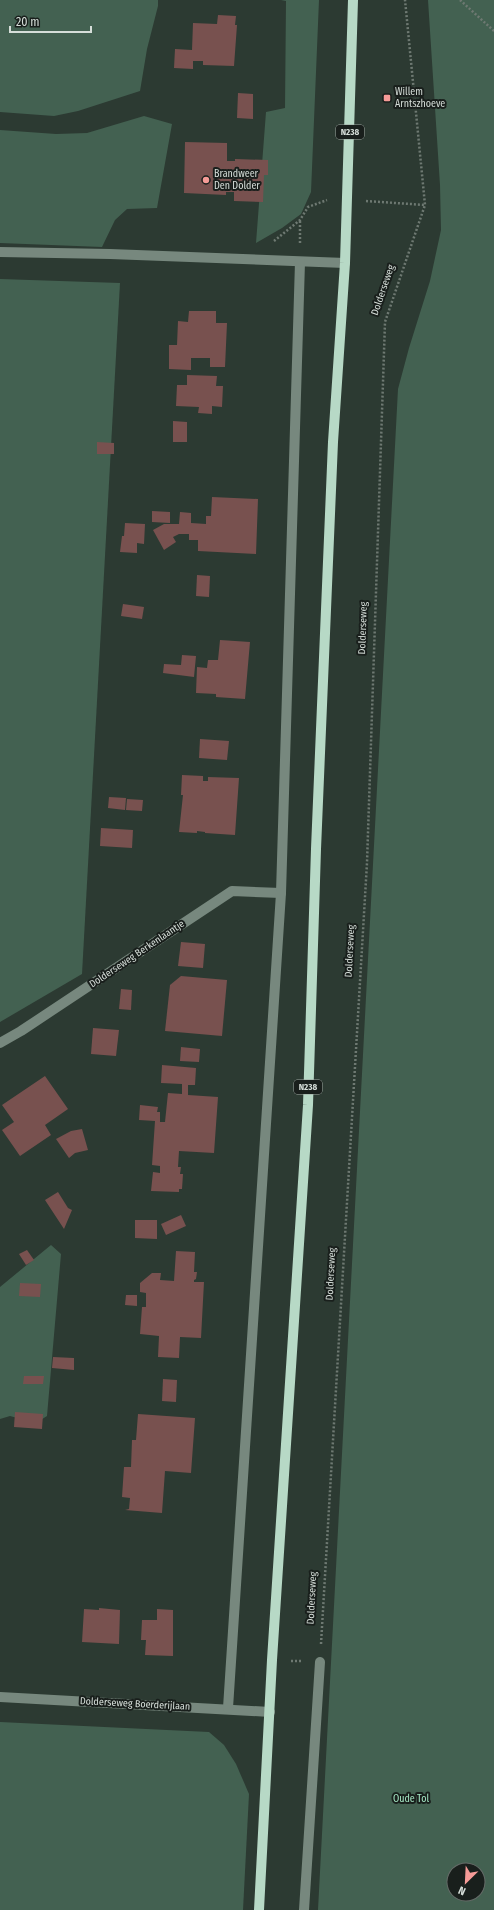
<svg xmlns="http://www.w3.org/2000/svg" width="494" height="1910" font-family="'Fira Sans Condensed',sans-serif">
<style>
.green{fill:#436151;fill-rule:evenodd}
.building{fill:#78514f}
.lines{fill:none;stroke-linecap:round;stroke-linejoin:round}
.path{stroke:#6e7972;stroke-width:2.5;stroke-dasharray:2 2;stroke-linecap:butt}
.minor{stroke:#77887e;stroke-width:10}
.major{stroke:#b7d9c6;stroke-width:10}
.poi-dot{fill:#f59b97;stroke:#191f1c;stroke-width:1.5}
.labels{text-anchor:middle;dominant-baseline:central;stroke-width:4;stroke-linejoin:round;paint-order:stroke}
.shield{fill:#191f1c;stroke:#9da5a0;stroke-width:1}
.shield-label{font-size:9px;font-weight:bold;fill:#d6ded9}
.poi-label{font-size:10px;fill:#d6ded9;stroke:#191f1c;text-anchor:start}
.street-label{font-size:10px;fill:#d6ded9;stroke:#191f1c}
.park-label{font-size:10px;fill:#a4e6c3;stroke:#191f1c}
</style>
<rect width="100%" height="100%" fill="#2c3a32"/>
<g class="green">
<path d="M0,0H158V6L147,49L140,91L78,111L54,116L0,112Z"/>
<path d="M281,0H319L311,192L301,214L282,228L256,243L266,112L285,108L286,1Z"/>
<path d="M428,0H494V1910H318L398,389L409,348L430,281L441,230L440,185ZM454,1870H478V1894H454Z"/>
<path d="M144,116L172,124L157,208L127,209L115,220L102,247L0,243V130L56,134L87,133Z"/>
<path d="M0,279L120,283L82,974L0,1022Z"/>
<path d="M51,1245L61,1254L47,1416L36,1423L10,1416L0,1419V1287Z"/>
<path d="M0,1722L209,1732L224,1745L236,1764L249,1794L243,1910H0Z"/>
</g>
<g class="building">
<path d="M218,15L236,16L235,25H237L234,66L203,65V61H193V69L174,68L175,49L192,50L193,23L217,24Z"/>
<path d="M238,93L253,94V119L237,118Z"/>
<path d="M185,142L227,143V161H235V159L268,160V175H264L263,202L234,201V192H226V195L184,193Z"/>
<path d="M189,311H216V323H227L225,367H210V358H191V370L169,369V345H177L178,321L188,322Z"/>
<path d="M187,375L217,376L216,386H223L222,407L212,406V414L198,413L199,407L176,406L177,385H187Z"/>
<path d="M173,421L187,422V442H173Z"/>
<path d="M97,442L114,443V454H97Z"/>
<path d="M212,497L258,499L256,554L198,551V540H189V534H179L173,537L176,542L164,550L153,530L164,524H179L180,512L191,513V523L206,524V516H211Z"/>
<path d="M152,511L170,512V523L152,522Z"/>
<path d="M125,523L145,524L144,544L137,543V553L120,552L122,536H124Z"/>
<path d="M197,575L210,576L209,597L196,596Z"/>
<path d="M123,604L144,607L142,619L121,616Z"/>
<path d="M220,640L250,642L245,699L216,697V694L196,693L197,667L207,668L208,660H218Z"/>
<path d="M182,655L196,656L194,677L163,673L164,664L181,665Z"/>
<path d="M200,739L229,741L227,760L199,758Z"/>
<path d="M182,775L203,776V781H208V777L239,778L235,835L205,833V832L197,831V833L179,832L183,795H181Z"/>
<path d="M109,797L126,798L125,810L108,808Z"/>
<path d="M127,799L143,800L142,811L126,810Z"/>
<path d="M101,828L133,830L132,848L100,846Z"/>
<path d="M181,942L205,944L203,968L178,966Z"/>
<path d="M181,976L227,980L222,1036L165,1031L170,985Z"/>
<path d="M121,989L132,990L131,1010L119,1009Z"/>
<path d="M93,1028L119,1030L116,1056L91,1054Z"/>
<path d="M181,1047L200,1049L199,1062L180,1061Z"/>
<path d="M162,1065L196,1068L195,1085H188V1095L218,1097L214,1153L179,1151L178,1167H181L180,1174H183L182,1189H179V1192L151,1191L153,1172L160,1173V1166L152,1165L155,1121L139,1120L140,1105L158,1107L157,1112H160V1122H165L168,1093L182,1094V1084L161,1083Z"/>
<path d="M45,1076L68,1109L45,1125L51,1135L20,1156L2,1130L14,1122L2,1105Z"/>
<path d="M82,1129L88,1150L75,1153L69,1158L56,1139L71,1131Z"/>
<path d="M58,1192L68,1208L72,1210L64,1229L45,1200Z"/>
<path d="M181,1215L186,1226L166,1235L161,1224Z"/>
<path d="M135,1220H157V1239L135,1238Z"/>
<path d="M27,1250L34,1260L26,1265L19,1254Z"/>
<path d="M176,1251L195,1252L194,1272H197L196,1279L194,1280V1282H204L201,1338L180,1337L179,1358L158,1357L159,1336L140,1334L142,1307H146V1293L140,1292V1283L152,1273H161L160,1280L174,1281Z"/>
<path d="M20,1283L41,1284L40,1297L19,1296Z"/>
<path d="M126,1295H137V1306L125,1305Z"/>
<path d="M53,1357L74,1358V1370L52,1368Z"/>
<path d="M24,1376H44L43,1384H23Z"/>
<path d="M163,1379L177,1380L176,1402L162,1401Z"/>
<path d="M15,1412L43,1414L42,1429L14,1427Z"/>
<path d="M138,1414L195,1418L191,1473L165,1471L162,1513L125,1510L129,1509L130,1498L122,1497L124,1467H131L132,1440H136Z"/>
<path d="M99,1608L120,1610L119,1644L82,1642L84,1609L99,1610Z"/>
<path d="M157,1609L173,1610V1656L145,1655L146,1640H141L142,1620H157Z"/>
</g>
<g class="lines">
<g class="path">
<path d="M460,0L494,31"/>
<path d="M366,201L425,205"/>
<path d="M274,241L300,220L308,207L327,200"/>
<path d="M300,243V220"/>
<path d="M321,1644L367,863L385,322L425,205L405,0"/>
<path d="M291,1661H302"/>
</g>
<g class="minor">
<path d="M0,252L110,254L345,263"/>
<path d="M0,1043L21,1031L232,891L281,893"/>
<path d="M0,1697L270,1712"/>
<path d="M228,1708L281,893L300,262"/>
<path d="M304,1910L320,1662"/>
</g>
<path class="major" d="M259,1910L272,1660L308,1105L316,849L333,442L345,263L353,0"/>
</g>
<g class="poi-dot">
<rect x="383" y="94" width="8" height="8" rx="2"/>
<circle cx="206" cy="180" r="4"/>
</g>
<g class="labels">
<g class="shield">
<rect x="336" y="125" width="28" height="14" rx="3"/>
<rect x="294" y="1080" width="28" height="14" rx="3"/>
</g>
<g class="shield-label">
<text x="350" y="132">N238</text>
<text x="308" y="1087">N238</text>
</g>
<g class="poi-label">
<text x="395" y="92">Willem<tspan x="395" dy="12">Arntszhoeve</tspan></text>
<text x="214" y="174">Brandweer<tspan x="214" dy="12">Den Dolder</tspan></text>
</g>
<g class="street-label">
<text transform="translate(383 290) rotate(-71)">Dolderseweg</text>
<text transform="translate(363 628) rotate(-88)">Dolderseweg</text>
<text transform="translate(350 951) rotate(-87)">Dolderseweg</text>
<text transform="translate(137 954) rotate(-34)">Dolderseweg Berkenlaantje</text>
<text transform="translate(331 1274) rotate(-87)">Dolderseweg</text>
<text transform="translate(312 1598) rotate(-87)">Dolderseweg</text>
<text transform="translate(135 1704) rotate(3)">Dolderseweg Boerderijlaan</text>
</g>
<g class="park-label">
<text x="411" y="1799">Oude Tol</text>
</g>
</g>
<g transform="translate(466 1882) rotate(204)"><circle r="19" fill="#191f1c" stroke="#656b68"/>
<path d="M0-3L7 15L0 10L-7 15Z" fill="#f59b97"/>
<text y="-6" font-size="11" font-weight="bold" text-anchor="middle" fill="#d6ded9">N</text>
</g>
<path d="M10 26v6h81v-6" fill="none" stroke="#d6ded9" stroke-width="2"/>
<text x="16" y="26" font-size="12" fill="#d6ded9" stroke="#191f1c" stroke-width="3" paint-order="stroke">20 m</text>
</svg>
